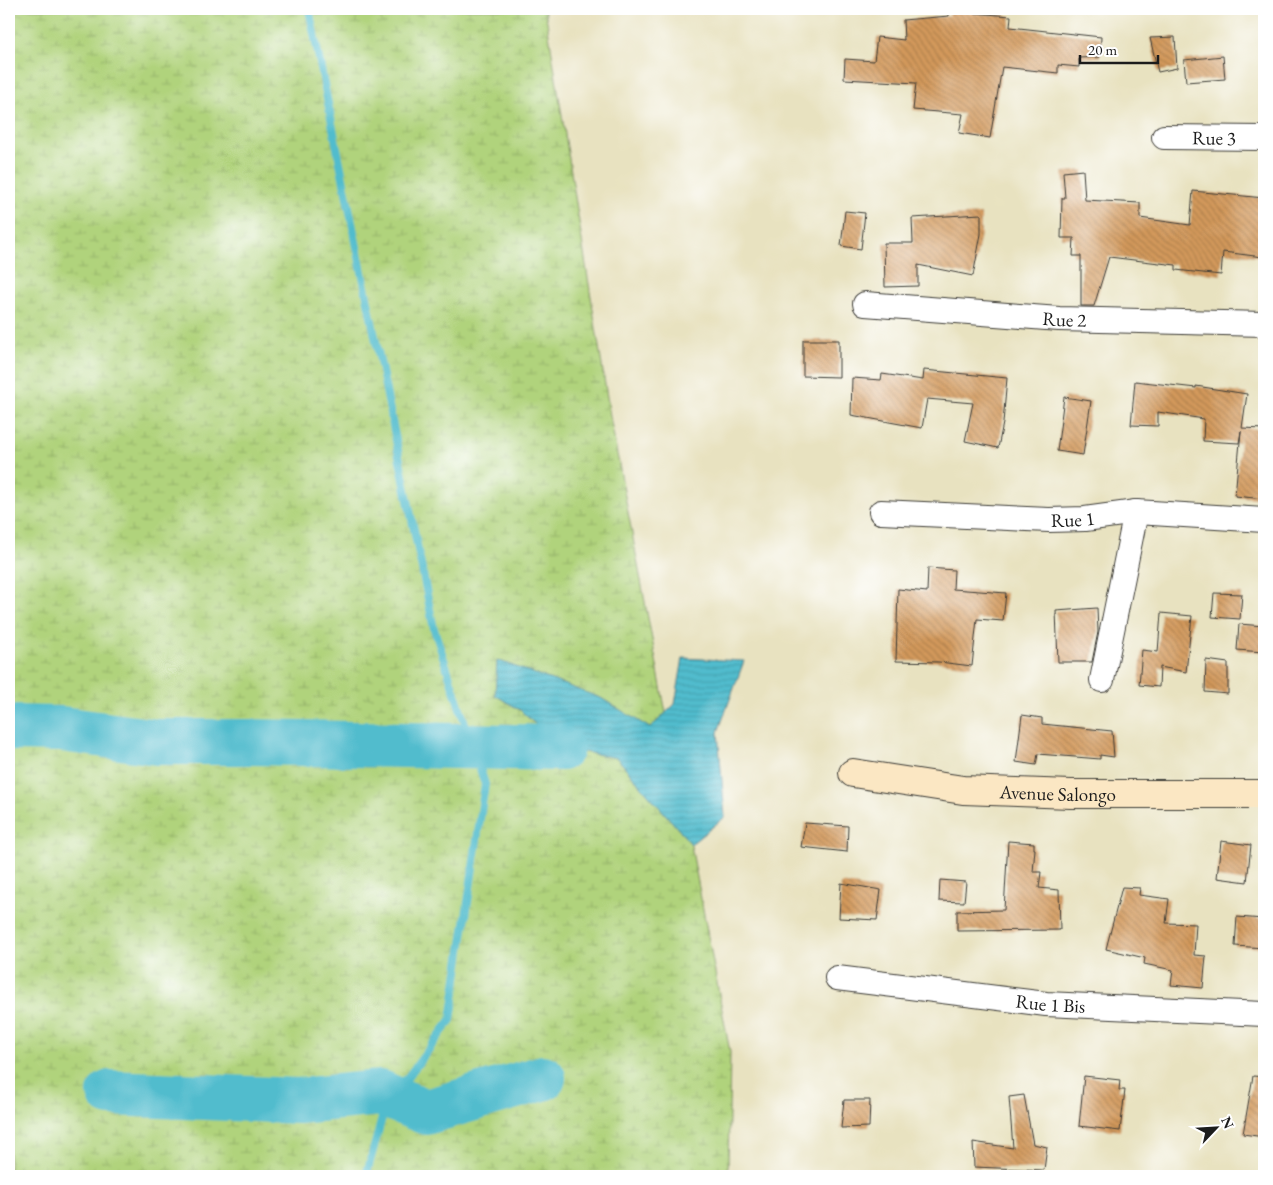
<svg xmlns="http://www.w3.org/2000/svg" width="1273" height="1185" font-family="'EB Garamond',serif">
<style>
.wetland{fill:url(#wetland-marsh);stroke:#66784c}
.water{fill:url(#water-rules);stroke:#366c74}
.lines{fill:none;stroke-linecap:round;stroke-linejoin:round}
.stream{stroke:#51bccd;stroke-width:8}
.river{stroke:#51bccd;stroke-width:46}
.building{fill:url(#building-back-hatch)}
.street-casing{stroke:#3b3a35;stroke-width:26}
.secondary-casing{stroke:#3b3a35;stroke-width:30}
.street{stroke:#fff;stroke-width:24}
.secondary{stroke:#fbe7c3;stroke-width:28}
.labels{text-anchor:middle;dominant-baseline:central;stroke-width:4;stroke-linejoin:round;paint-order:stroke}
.street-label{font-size:19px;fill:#1c1c1c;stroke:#fff}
</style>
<defs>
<pattern id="wetland-marsh" width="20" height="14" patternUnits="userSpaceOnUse" patternTransform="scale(1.25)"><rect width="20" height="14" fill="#b0d37c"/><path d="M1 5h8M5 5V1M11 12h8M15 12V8" fill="none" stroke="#97b56b"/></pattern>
<pattern id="water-rules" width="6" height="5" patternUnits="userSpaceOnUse" patternTransform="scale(1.25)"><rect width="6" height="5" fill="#51bccd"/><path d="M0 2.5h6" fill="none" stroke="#46a1af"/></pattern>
<pattern id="building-back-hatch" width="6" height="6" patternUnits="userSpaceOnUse" patternTransform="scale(1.25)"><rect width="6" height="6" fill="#d3995b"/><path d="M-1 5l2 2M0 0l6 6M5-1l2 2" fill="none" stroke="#aa7c4a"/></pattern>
</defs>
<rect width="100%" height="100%" fill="#fff"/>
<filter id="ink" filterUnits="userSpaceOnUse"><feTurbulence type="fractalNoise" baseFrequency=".02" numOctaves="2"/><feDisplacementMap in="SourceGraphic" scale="10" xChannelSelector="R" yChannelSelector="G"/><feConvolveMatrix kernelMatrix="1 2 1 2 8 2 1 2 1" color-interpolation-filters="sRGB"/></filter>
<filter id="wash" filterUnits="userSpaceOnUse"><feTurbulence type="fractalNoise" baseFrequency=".0096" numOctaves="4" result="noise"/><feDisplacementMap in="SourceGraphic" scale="20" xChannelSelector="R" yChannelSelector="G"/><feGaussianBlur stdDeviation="1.12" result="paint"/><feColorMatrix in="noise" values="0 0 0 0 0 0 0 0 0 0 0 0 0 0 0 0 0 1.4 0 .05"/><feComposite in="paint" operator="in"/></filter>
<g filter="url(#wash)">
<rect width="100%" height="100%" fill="#e8e2c0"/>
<path class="wetland" d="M9,9H545L611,422L730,1052L728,1176H9Z"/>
<path class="water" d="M683,658L744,661L718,732L725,817L691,844L617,758L561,748L520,710L495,695L497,660L601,698L650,728L675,704Z"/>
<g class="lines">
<path class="stream" d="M309,9L434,629L485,784L451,1020L385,1107L366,1176"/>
<g class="river">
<path d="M9,728L61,729L157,742H250L561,748"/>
<path d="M110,1093L298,1101L380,1093L426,1112L543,1078"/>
</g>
</g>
<g id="blocks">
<g class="building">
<path d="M949,11L1011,16L1010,27L1101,37L1100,57L1079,58V67L1058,65V73L1002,67L990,138L959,133L963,114L913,110L916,83L844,79L845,59L874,61L877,37L904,40L903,20L949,16Z"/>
<path d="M1175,37L1177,68L1158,72L1150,38Z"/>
<path d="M1223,56L1225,79L1186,82L1184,60Z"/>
<path d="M1083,170L1085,200L1140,203V218L1190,225L1193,191L1264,198V242L1263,257L1223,252L1221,275L1176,270V265L1109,257L1094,306H1081V256H1073L1074,238H1061L1062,198H1065L1063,172Z"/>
<path d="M845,211L865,213L861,249L841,246Z"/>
<path d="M981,214V234L973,276L918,265V286L885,287L884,243H913L912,218Z"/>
<path d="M803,340H839V377L803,376Z"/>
<path d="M924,370L1007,378L1003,423L998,448L965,441L973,403L927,399L922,428L851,415L852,378L881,380L882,374L923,380Z"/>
<path d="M1135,381L1196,388V386L1247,394L1242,428L1264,429V499L1235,496L1241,431L1239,443L1203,441L1204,419L1158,412V426L1131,425Z"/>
<path d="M1064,397L1091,401L1083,455L1057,451Z"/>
<path d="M928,568L954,570L953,589L1006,593L1003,621L977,619L972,666L939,662L896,661L898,589L927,592Z"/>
<path d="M1214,593L1242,594L1240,619L1212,617Z"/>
<path d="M1097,608L1098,632L1092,662H1058L1056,611Z"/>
<path d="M1161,613L1192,616L1186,672L1160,667L1159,687L1139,685L1142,650L1158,652Z"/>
<path d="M1239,624L1264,626L1263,652L1237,650Z"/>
<path d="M1206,660L1228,663V694L1205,692Z"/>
<path d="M1022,715L1042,718V724L1112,731L1114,757L1100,755V759L1038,754L1036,765L1016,762Z"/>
<path d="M805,823L848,826L847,852L801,847Z"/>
<path d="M1008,841L1034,843V849H1035L1033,872H1041L1039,888L1059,890L1060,930L957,931V911L1004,910Z"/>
<path d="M1221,841L1251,845L1247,882L1217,878Z"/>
<path d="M940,880L966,882L964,902L939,901Z"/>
<path d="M841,883L881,890L877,920L839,918Z"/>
<path d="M1122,887L1140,888L1139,895L1169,899L1166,923L1196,924L1194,955L1206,956L1203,988L1171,985L1173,970L1144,964L1145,958L1106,949Z"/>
<path d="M1237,917L1264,919V948L1235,946Z"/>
<path d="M1084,1076L1120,1080L1119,1090H1125L1120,1131L1079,1126Z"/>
<path d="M1253,1076L1264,1077V1137L1243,1134Z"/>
<path d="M1024,1095L1033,1144L1047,1147L1044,1170L974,1167L973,1142L1013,1148L1009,1097Z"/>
<path d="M844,1100H870L869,1127L841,1128Z"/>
</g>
</g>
</g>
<g filter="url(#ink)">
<use href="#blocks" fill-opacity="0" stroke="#3b3a35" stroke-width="1"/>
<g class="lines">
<g class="street-casing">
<g id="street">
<path id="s1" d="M1164,137L1264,138"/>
<path id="s2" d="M865,304L1059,319L1264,324"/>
<path id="s3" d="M881,512L1049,520L1085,519L1136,512L1264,520"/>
<path d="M1102,680L1136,512"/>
<path id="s4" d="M837,978L1046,1004L1264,1014"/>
</g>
</g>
<g class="secondary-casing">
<g id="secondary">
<path id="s5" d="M853,773L963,790L1071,794H1264"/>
</g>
</g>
<use href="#street" class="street"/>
<use href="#secondary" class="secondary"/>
</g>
</g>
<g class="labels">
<g class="street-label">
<text stroke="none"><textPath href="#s1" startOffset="50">Rue 3</textPath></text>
<text stroke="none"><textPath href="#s2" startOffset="200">Rue 2</textPath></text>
<text stroke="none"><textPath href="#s3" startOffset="192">Rue 1</textPath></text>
<text stroke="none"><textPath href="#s5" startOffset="206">Avenue Salongo</textPath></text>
<text stroke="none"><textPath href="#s4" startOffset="215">Rue 1 Bis</textPath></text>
</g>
</g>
<rect width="1273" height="1185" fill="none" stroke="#fff" stroke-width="30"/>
<g transform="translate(1216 1128) rotate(65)" stroke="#ffffff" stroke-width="4" paint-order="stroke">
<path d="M0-4L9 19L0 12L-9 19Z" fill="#1c1c1c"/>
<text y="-8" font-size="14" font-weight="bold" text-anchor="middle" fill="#1c1c1c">N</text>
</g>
<path d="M1080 55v8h78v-8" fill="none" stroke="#1c1c1c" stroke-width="2.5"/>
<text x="1088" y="55" font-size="15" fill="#1c1c1c" stroke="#ffffff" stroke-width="4" paint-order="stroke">20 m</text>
</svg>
